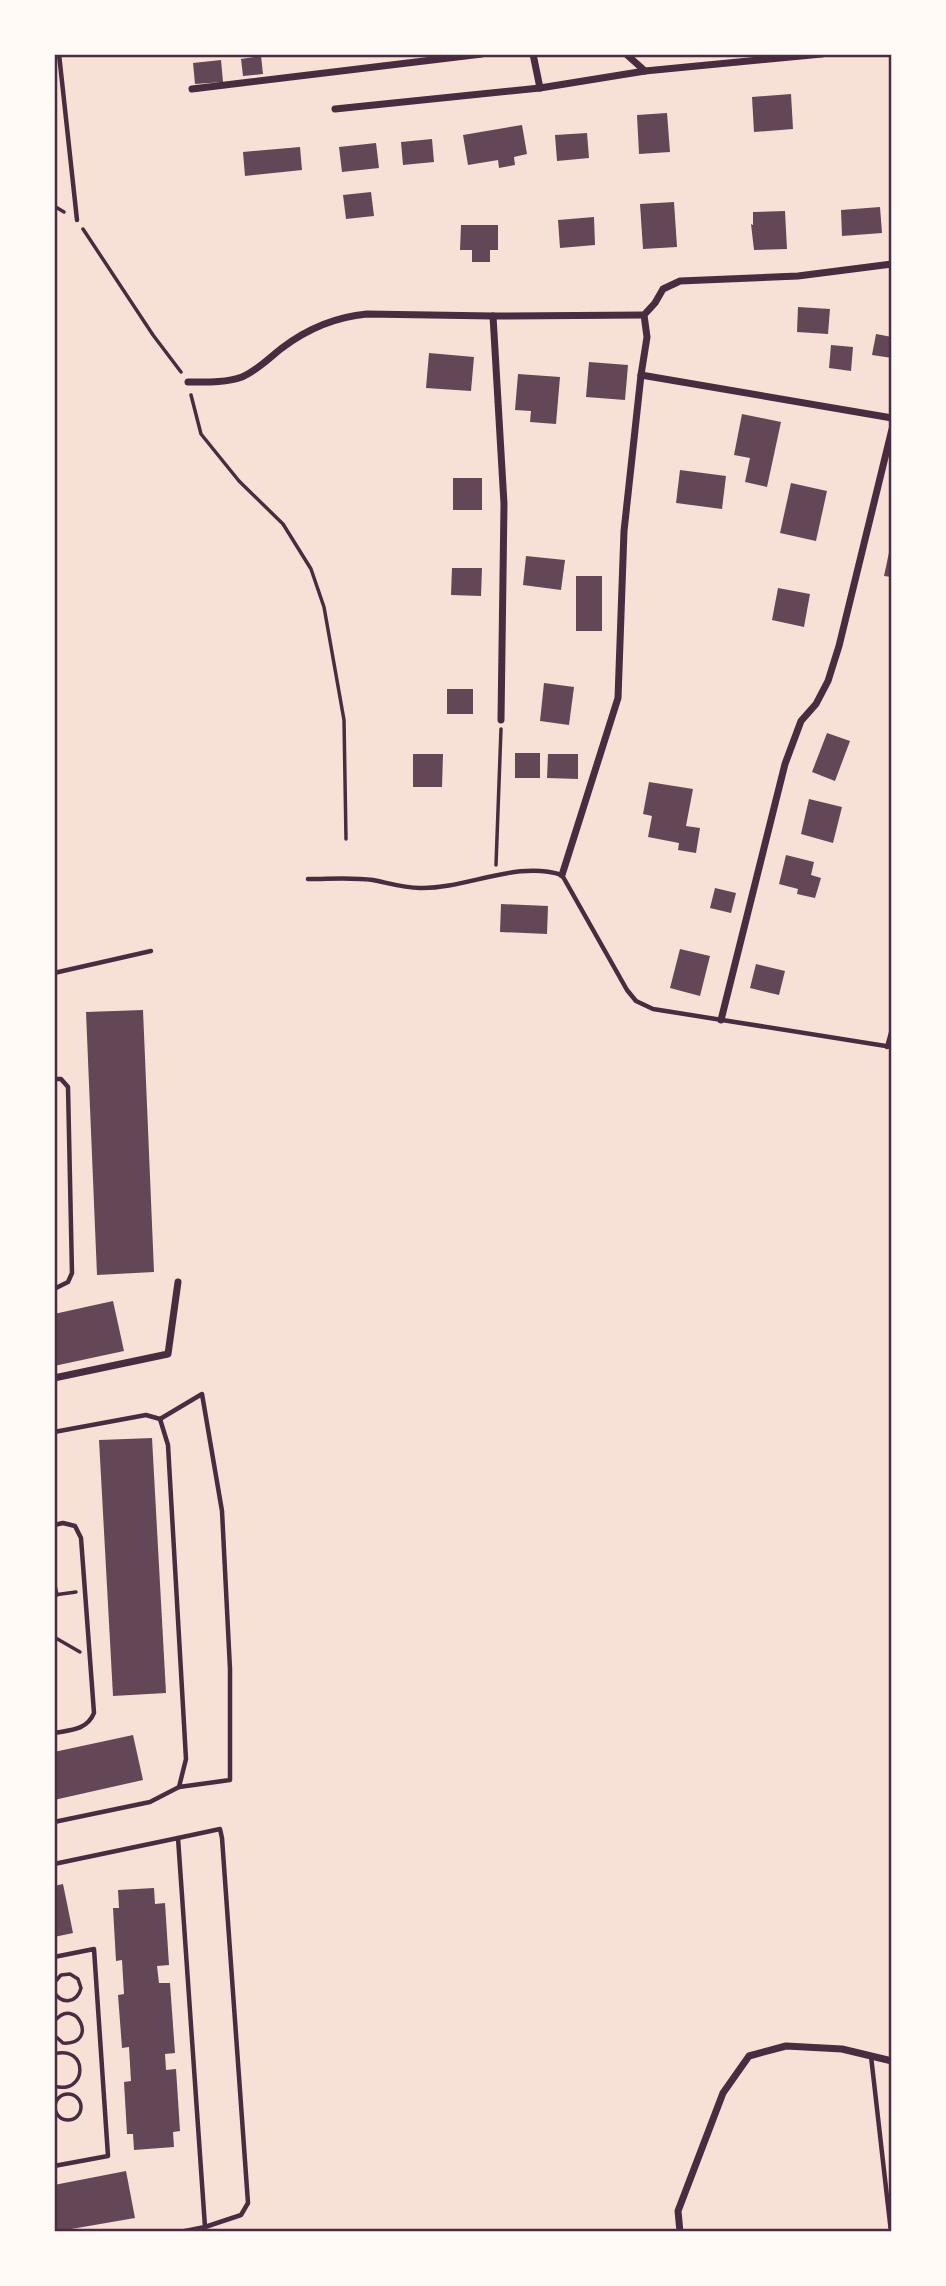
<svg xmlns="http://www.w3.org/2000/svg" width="946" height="2286" font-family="'Source Sans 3',sans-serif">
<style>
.building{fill:#644757}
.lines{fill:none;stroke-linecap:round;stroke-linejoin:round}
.path{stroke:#4a2c40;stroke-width:3.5}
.service{stroke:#4a2c40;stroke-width:4.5}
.minor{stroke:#4a2c40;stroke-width:7}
.neatline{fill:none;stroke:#4a2c40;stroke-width:2.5}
</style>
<rect width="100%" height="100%" fill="#f7e1d7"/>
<g class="building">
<path d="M261,56L263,74L243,76L241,59Z"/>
<path d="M221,60L223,82L195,84L193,63Z"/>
<path d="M791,94L793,129L754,132L752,97Z"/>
<path d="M667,113L670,152L639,154L637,115Z"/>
<path d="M522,125L527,154L514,157L515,165L499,168L498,160L468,165L463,135Z"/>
<path d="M587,133L589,158L557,161L555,135Z"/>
<path d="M432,139L434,162L403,165L401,142Z"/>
<path d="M376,143L379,168L342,172L339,147Z"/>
<path d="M300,147L302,170L245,176L243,152Z"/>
<path d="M371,192L374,216L346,219L343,195Z"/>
<path d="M674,202L677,247L643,249L640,204Z"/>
<path d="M880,207L882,233L842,236L841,210Z"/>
<path d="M785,211L787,249L754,250L751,224L753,225V212Z"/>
<path d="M594,217L595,245L560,248L558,220Z"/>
<path d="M461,225H498V250H490V262H472V250H460Z"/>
<path d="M798,307L830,309L828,334L797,332Z"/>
<path d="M876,334L892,337V358L872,355Z"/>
<path d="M831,345L853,347L851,371L829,368Z"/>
<path d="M429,353L474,357L471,391L426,388Z"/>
<path d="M589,362L628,365L625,400L586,397Z"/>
<path d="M518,374L560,377L556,424L530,422L531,411L515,410Z"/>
<path d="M742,414L781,422L767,487L745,482L750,458L734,455Z"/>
<path d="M680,470L726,476L722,509L676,503Z"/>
<rect x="453" y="478" width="29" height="32"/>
<path d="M791,483L827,491L816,541L780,533Z"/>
<path d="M891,543L892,544V577L884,576Z"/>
<path d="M526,556L565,560L561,590L523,585Z"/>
<path d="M452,568H482L481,596L451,595Z"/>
<rect x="576" y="576" width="26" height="55"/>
<path d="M778,588L810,594L804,627L772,620Z"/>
<path d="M544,683L574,687L569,725L540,721Z"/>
<rect x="447" y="689" width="26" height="25"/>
<path d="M827,733L850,741L835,781L812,772Z"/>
<rect x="515" y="753" width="25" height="25"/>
<path d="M413,754H443L442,787H413Z"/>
<path d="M548,754H578V779L547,778Z"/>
<path d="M649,782L693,789L686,826L700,828L696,853L678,850L679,843L648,837L652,816L643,814Z"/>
<path d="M809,799L842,807L833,843L801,834Z"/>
<path d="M786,855L814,862L811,875L821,878L815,898L797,894L798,889L779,884Z"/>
<path d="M715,888L736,893L731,913L710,908Z"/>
<path d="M501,904L548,906L547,934L500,932Z"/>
<path d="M680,949L710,956L700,996L670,988Z"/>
<path d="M756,964L785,971L779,995L750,988Z"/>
<path d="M143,1010L154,1272L97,1275L86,1012Z"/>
<path d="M113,1301L124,1351L54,1366V1314Z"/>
<path d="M152,1438L166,1693L113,1696L99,1440Z"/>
<path d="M133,1735L143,1780L54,1800V1752Z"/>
<path d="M63,1884L73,1933L54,1937V1886Z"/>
<path d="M154,1888L155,1904L165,1903L169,1965L157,1966L159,1983H170L175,2053L165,2054L166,2070L176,2069L180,2131L173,2132L174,2147L134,2150L133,2134H127L124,2082L131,2081L129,2047L122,2048L118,1995L124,1994L122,1960L116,1961L113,1908H119L118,1890Z"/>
<path d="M126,2171L135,2218L54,2232V2185Z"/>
</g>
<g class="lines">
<g class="path">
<path d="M54,206L64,212"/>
<path d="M83,229L153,335L181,372"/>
<path d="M191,395L201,434L239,481L283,524L311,569L324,607L344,720L346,839"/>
<path d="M496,865L501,729"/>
<path d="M54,1580L57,1595L54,1593"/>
<path d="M54,1595L76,1592"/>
<path d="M54,1637L80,1652"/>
<path d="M54,1983L61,1975L70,1974L78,1979L81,1988C77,2003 62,2005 54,1992"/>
<path d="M54,2022C76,1993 100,2046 63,2043L54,2035"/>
<path d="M54,2054C89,2044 88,2096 54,2086"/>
<circle cx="68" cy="2107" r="13"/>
</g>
<g class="service">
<path d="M59,54L77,220"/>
<path d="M308,879C329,879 352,877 373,880C388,883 404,888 420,888C467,889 516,860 562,875L627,990L636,1001L653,1009L892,1047"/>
<path d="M54,973L151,951"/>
<path d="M887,1047L892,1029"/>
<path d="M54,1079H61L68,1087L72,1273L68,1282L54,1289"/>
<path d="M54,1432L146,1415L160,1419L202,1394L222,1511L230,1669V1780L179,1787"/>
<path d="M54,1525L63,1523L75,1526L81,1538L94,1713C87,1730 71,1730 54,1733"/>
<path d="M54,1822L150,1802L179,1787L186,1759L168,1445L160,1419"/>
<path d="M178,1838L220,1829L222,1838L248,2203L241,2215L205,2227"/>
<path d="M54,1864L178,1838L205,2227L180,2232"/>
<path d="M54,1957L94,1949L108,2156L54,2166"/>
<path d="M871,2056L891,2232"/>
</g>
<g class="minor">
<path d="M533,54L540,88L645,71L822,54"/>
<path d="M626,54L645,71"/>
<path d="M192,89L482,54"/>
<path d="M335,109L540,88"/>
<path d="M493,316L504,504L501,720"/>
<path d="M641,375L892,418"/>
<path d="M188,382C206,382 225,383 242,377C258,370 269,358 282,348C307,329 335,317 367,314L493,316L644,315"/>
<path d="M562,875L618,698L624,531L641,375L647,337L644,315L655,303L663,289L680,281L798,276L892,264"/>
<path d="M721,1020L785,764L801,721L816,704L828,681L839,646L892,429"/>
<path d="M54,1378L168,1354L178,1282"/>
<path d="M680,2232L678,2211L723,2093L749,2056L786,2046L842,2049L892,2061"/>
</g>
</g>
<rect width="946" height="2286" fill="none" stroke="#fffaf5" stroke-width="112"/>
<rect x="56" y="56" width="834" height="2174" class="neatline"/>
</svg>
